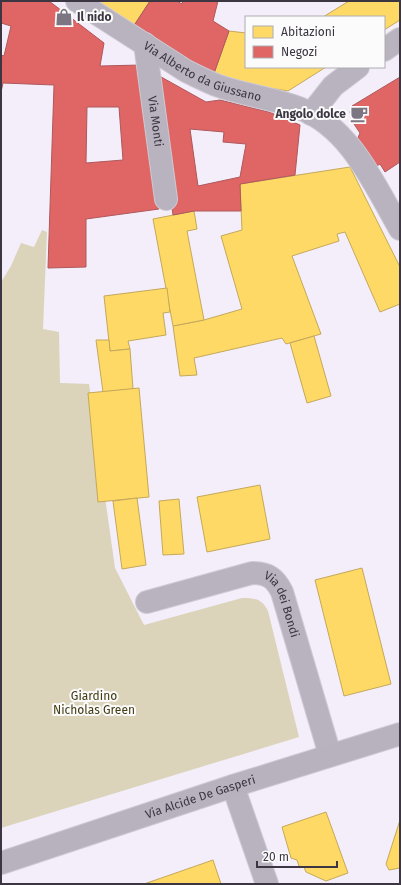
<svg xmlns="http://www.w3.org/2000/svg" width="401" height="885" font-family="'Fira Sans',sans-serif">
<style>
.green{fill:#dbd3ba}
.homes{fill:#ffd966;stroke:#c4a85b}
.shops{fill:#e06666;stroke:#ae585b;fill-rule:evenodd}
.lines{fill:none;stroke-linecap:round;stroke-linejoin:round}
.street-casing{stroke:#cecad4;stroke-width:24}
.secondary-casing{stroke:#cecad4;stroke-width:24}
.street{stroke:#b8b3bf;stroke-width:22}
.secondary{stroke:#b8b2bf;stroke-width:22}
.labels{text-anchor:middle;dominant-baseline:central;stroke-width:4;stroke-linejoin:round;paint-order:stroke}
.poi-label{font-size:12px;font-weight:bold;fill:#3b3642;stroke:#fbfbfb;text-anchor:start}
.street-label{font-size:12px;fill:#3b3642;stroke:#fbfbfb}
.park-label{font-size:12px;fill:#423b14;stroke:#fbfbfb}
</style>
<rect width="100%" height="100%" fill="#f3eef9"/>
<path class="green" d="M42,230L47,232L43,329L59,332L60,383L89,384L115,568L144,625L242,598C255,598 262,599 268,611L299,737L1,828V282L11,266L21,243L34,247Z"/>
<g class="homes">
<path d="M81,1H150L133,27Z"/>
<path d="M349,1H400V20L384,30V17H323Z"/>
<path d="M229,31L246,33V67H326L288,91L212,79Z"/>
<path d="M350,167L400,267V304L380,312L345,232L337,234L339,241L292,256L321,334L286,344L282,338L194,358L197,375L180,376L173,326L204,320L242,309L221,236L242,230L240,184Z"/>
<path d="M194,211L197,229L187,231L204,320L173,326L153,219Z"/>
<path d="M167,288L170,312L163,313L166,335L128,341L130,349L110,351L104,296Z"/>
<path d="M314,336L331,396L307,403L290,343Z"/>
<path d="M96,340H109L110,351L130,349L133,389L103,392Z"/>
<path d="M139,388L149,497L98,502L88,393Z"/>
<path d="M260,485L270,539L207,552L197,497Z"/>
<path d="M137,498L146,565L122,569L113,501Z"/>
<path d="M179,499L184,554L163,555L159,501Z"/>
<path d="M362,568L391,684L344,696L315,580Z"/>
<path d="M326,812L348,873L326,881L306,872L304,867L299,866L297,860L291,858L282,827Z"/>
<path d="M400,820V868L389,870L386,864Z"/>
<path d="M213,860L221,884H144Z"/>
</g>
<g class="shops">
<path d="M1,1H49L104,43L100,66L141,65L149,92L159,209L86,219V267L48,268L54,85L3,83L1,92V55L4,56L11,26L1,23ZM87,107H119L123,160L86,163Z"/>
<path d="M150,1H177L182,4L183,1H218L213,21L229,31L212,79L133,27Z"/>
<path d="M154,73L206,102L220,100L269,112L300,125L295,175L240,184L241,211H194L173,215ZM190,129L224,132L223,142L246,144L240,177L198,186Z"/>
<path d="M400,77V162L385,172L380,164L375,167L357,140L360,133L352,121L350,112L352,106Z"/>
</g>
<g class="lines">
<g class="street-casing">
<g id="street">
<path id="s1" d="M77,1L186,71C196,76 206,81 216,85C243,95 272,98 299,108C350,127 374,184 400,229"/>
<path id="s2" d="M145,44L166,199"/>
<path d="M384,50L400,39"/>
<path d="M311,114L333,86L358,67"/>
<path id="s3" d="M147,602L252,573C268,573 275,578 282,592L330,755"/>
<path d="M233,786L267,884"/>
</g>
</g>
<g class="secondary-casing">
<g id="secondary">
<path id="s4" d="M1,863L233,786L400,734"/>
</g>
</g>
<use href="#street" class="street"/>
<use href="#secondary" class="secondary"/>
</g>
<defs>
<g id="shop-bare" transform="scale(1.38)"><path d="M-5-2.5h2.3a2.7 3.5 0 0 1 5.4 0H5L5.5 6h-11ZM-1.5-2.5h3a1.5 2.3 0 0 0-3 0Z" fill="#7b7682" stroke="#fbfbfb" stroke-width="2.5" paint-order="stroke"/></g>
<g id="cafe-bare" transform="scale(1.38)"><path d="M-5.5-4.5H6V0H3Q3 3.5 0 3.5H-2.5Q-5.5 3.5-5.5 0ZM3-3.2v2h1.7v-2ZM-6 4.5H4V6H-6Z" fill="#7b7682" stroke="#fbfbfb" stroke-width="2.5" paint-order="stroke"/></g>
</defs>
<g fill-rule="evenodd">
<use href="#shop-bare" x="64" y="17"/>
<use href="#cafe-bare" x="359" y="114"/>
</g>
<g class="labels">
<g class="poi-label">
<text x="77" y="17">Il nido</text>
<text x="346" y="114" text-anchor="end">Angolo dolce</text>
</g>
<g class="street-label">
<text stroke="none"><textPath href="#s1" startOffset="145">Via Alberto da Giussano</textPath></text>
<text stroke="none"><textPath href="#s2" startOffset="78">Via Monti</textPath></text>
<text stroke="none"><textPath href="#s3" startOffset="158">Via dei Bondi</textPath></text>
<text stroke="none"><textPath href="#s4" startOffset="210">Via Alcide De Gasperi</textPath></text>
</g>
<g class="park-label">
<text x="94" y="696">Giardino<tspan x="94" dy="14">Nicholas Green</tspan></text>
</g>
</g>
<rect width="401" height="885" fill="none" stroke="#3b3642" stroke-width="4"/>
<rect x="245" y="16" width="140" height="52" fill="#fbfbfb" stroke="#aeacb1"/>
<rect x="253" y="26" width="20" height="12" fill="#ffd966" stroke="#aeacb1"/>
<text x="281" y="36" font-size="12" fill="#3b3642">Abitazioni</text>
<rect x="253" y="46" width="20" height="12" fill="#e06666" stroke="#aeacb1"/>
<text x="281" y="56" font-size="12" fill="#3b3642">Negozi</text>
<path d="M257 861v6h80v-6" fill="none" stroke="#3b3642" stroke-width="2"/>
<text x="263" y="861" font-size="12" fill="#3b3642" stroke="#fbfbfb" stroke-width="3" paint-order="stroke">20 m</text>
</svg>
